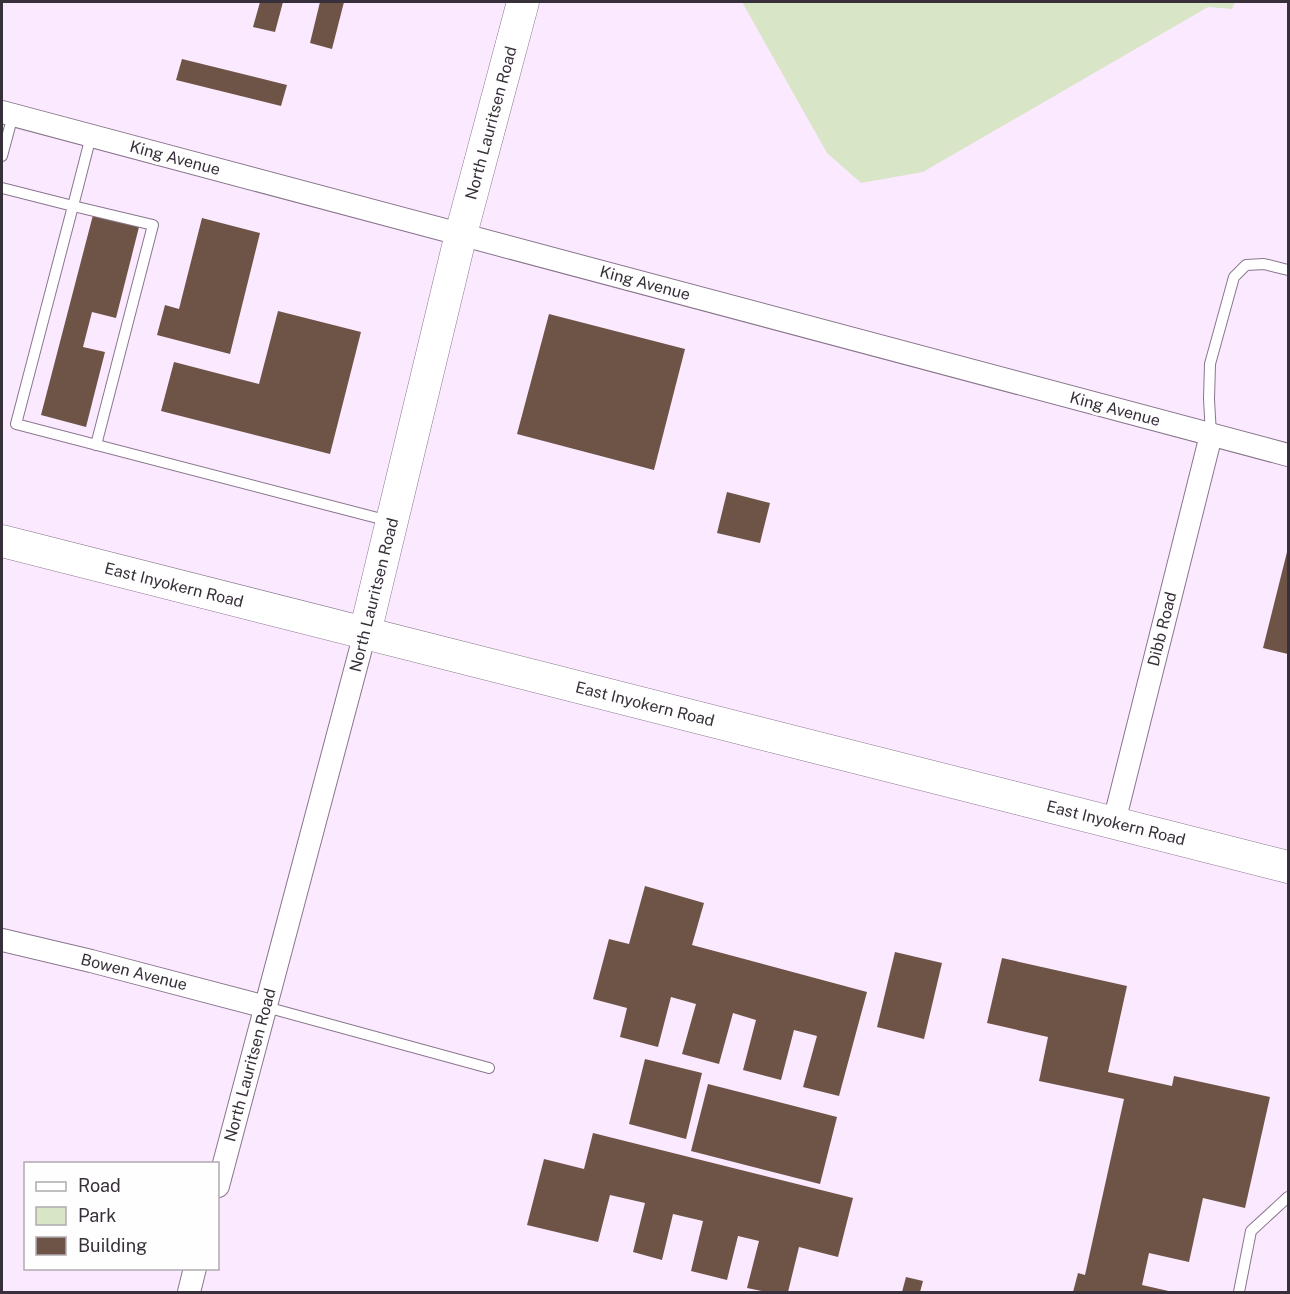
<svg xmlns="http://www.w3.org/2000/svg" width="1290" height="1294" font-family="'Public Sans',sans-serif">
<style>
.green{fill:#d8e5c7}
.building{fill:#6e5446}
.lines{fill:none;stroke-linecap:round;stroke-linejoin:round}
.lane-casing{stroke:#89768d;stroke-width:12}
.street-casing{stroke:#89768d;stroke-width:24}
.secondary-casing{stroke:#89768d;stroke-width:33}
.lane{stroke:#fff;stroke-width:10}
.street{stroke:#fff;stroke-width:22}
.secondary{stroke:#fff;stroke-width:32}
.labels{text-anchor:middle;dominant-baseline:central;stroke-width:6;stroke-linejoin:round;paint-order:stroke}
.street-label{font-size:16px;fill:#372f39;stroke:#fefefe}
</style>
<rect width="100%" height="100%" fill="#fbeaff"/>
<path class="green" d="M742,2H1235L1232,9L1208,7L923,172L861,183L827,153Z"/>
<g class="building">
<path d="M260,2H283L275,32L253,27Z"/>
<path d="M320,2H344L332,49L310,43Z"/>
<path d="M182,59L287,85L281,106L176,80Z"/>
<path d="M93,215L139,227L116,318L92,312L83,347L105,352L86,427L41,415Z"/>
<path d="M202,218L260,233L230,354L157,335L165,305L179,309Z"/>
<path d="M278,311L361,332L330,454L161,411L174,362L259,384Z"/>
<path d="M549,314L685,349L654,470L517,434Z"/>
<path d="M727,492L770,503L760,543L717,533Z"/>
<path d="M1288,548V654L1263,648Z"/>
<path d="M645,886L704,903L692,945L867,992L839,1096L803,1087L817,1036L794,1030L781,1080L743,1070L756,1020L733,1013L719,1064L682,1054L696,1004L671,997L658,1047L620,1037L627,1008L593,999L609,939L629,944Z"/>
<path d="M895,952L942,963L924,1039L877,1027Z"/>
<path d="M1002,958L1127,986L1108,1072L1172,1086L1174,1076L1270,1097L1245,1208L1203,1198L1189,1262L1149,1253L1142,1285L1173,1292H1073L1078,1273L1085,1275L1124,1099L1039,1081L1048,1037L987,1023Z"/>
<path d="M645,1059L702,1073L686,1139L629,1124Z"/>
<path d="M708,1084L837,1117L820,1184L691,1151Z"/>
<path d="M593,1133L853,1198L838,1257L799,1247L788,1292H766L747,1288L759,1241L738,1236L727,1280L691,1271L703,1221L673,1214L662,1260L633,1252L645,1203L610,1195L598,1242L527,1225L544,1159L584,1169Z"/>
<path d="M906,1277L923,1281L920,1292H902Z"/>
</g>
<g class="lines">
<g class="lane-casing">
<g id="lane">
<path d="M91,136L73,206L153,225L96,445"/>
<path d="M2,156L13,115"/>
<path d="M2,188L73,206L16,424L389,521"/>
<path d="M1211,435L1209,399L1210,364L1234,277L1246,265L1264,264L1288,270"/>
<path d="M266,1007L489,1068"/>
<path d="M1239,1292L1251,1231L1288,1197"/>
</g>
</g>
<g class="street-casing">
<g id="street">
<path d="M2,112L1288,455"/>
<path d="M1114,822L1211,435"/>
<path d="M2,940L91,961L266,1007"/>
<path d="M218,1186L365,633"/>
<path d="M189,1292L195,1268"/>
</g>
</g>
<g class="secondary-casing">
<g id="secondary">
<path d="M2,541L1288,867"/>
<path d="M365,633L461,234L523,2"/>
</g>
</g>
<use href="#lane" class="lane"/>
<use href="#street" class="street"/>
<use href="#secondary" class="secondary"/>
</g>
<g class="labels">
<g class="street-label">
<text transform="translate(491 123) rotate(-75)">North Lauritsen Road</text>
<text transform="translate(175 158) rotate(15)">King Avenue</text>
<text transform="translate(645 283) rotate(15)">King Avenue</text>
<text transform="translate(1115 409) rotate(15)">King Avenue</text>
<text transform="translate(174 585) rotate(14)">East Inyokern Road</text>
<text transform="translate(374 595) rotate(-76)">North Lauritsen Road</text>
<text transform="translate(1162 629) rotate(-76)">Dibb Road</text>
<text transform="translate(645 704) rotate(14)">East Inyokern Road</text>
<text transform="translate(1116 823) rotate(14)">East Inyokern Road</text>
<text transform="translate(134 972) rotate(14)">Bowen Avenue</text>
<text transform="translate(250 1065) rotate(-75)">North Lauritsen Road</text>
</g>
</g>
<rect width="1290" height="1294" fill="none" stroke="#372f39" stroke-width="6"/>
<rect x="24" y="1162" width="195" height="108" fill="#fefefe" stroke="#aeabaf" stroke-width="1.5"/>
<rect x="36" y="1182" width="30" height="9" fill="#ffffff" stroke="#aeabaf" stroke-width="1.5"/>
<text x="78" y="1192" font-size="18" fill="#372f39">Road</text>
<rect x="36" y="1207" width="30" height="18" fill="#d8e5c7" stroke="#aeabaf" stroke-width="1.5"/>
<text x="78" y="1222" font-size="18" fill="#372f39">Park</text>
<rect x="36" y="1237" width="30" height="18" fill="#6e5446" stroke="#aeabaf" stroke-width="1.5"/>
<text x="78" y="1252" font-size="18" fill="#372f39">Building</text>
</svg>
